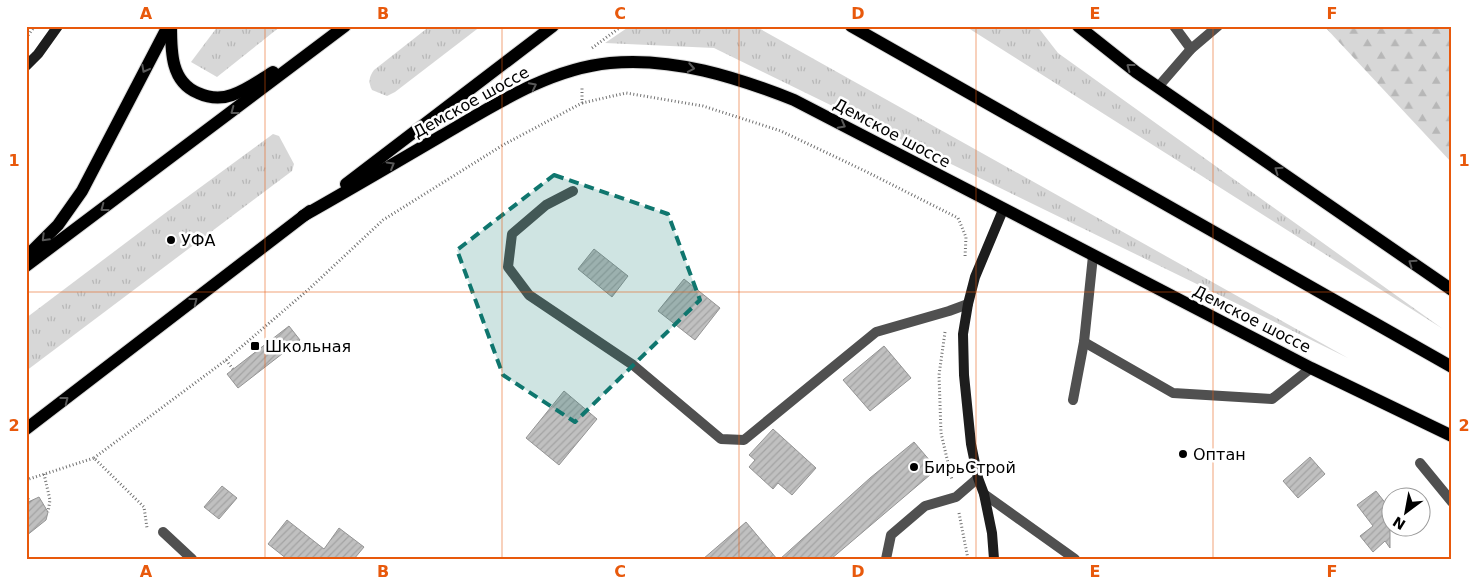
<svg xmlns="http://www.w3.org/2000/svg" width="1478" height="585" font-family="'DejaVu Sans',sans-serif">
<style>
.grass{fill:url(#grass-tufts)}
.forest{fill:url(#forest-firs)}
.building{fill:url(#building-hatch);stroke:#949494}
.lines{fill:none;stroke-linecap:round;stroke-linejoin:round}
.primary-casing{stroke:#dbdbdb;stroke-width:14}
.path{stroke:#727272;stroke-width:3;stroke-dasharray:1 2.5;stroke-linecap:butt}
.lane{stroke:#505050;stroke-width:10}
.street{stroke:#505050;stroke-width:10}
.secondary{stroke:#1d1d1d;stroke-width:10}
.primary{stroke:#000;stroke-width:12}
.oneway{stroke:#595959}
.marked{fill:#0f766e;fill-opacity:0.2;stroke:#0f766e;stroke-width:4;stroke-dasharray:10 6;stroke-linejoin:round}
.grid{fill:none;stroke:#e8590c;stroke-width:1;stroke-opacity:0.55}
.poi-dot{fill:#000;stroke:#fff;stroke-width:2}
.labels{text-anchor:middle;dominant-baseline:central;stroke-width:5;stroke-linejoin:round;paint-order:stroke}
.street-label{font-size:16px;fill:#000;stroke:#fff}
.poi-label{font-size:16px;fill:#000;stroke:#fff;text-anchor:start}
.neatline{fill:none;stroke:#e8590c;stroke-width:2}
.grid-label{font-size:16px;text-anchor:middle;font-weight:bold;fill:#e8590c}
</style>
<defs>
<pattern id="grass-tufts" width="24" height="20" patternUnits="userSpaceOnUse" patternTransform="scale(1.25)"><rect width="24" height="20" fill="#d7d7d7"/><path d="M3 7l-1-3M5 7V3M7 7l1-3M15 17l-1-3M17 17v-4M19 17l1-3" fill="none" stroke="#b7b7b7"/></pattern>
<pattern id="forest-firs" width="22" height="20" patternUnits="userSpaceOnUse" patternTransform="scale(1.25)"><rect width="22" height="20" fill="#d7d7d7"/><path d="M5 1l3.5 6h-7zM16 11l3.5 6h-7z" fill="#b7b7b7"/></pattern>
<pattern id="building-hatch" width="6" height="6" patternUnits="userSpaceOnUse" patternTransform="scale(1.25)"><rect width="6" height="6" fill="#c0c0c0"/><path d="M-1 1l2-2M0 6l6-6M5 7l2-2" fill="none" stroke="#a3a3a3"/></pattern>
</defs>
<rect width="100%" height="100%" fill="#fff"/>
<g class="grass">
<path d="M218,26H281L217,77L191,62Z"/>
<path d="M430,26H481L395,92L387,96L372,90C368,82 369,77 374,70Z"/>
<path d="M630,26H755L1348,358L714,48L605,43Z"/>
<path d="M965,26H1037L1058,53L1443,329Z"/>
<path d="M273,134L279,136L294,164L292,171L26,371V318L164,214Z"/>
</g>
<path class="forest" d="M1324,26H1452V163Z"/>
<g class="building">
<path d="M594,249L628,276L612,297L578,269Z"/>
<path d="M684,279L720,308L695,340L658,311Z"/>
<path d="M289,326L300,340L238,388L227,374Z"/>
<path d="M884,346L911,378L870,411L843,380Z"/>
<path d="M564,391L597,419L559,465L526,438Z"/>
<path d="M773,429L816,468L792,495L778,483L773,489L749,467L755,460L749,455Z"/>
<path d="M914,442L937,469L831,559H780L870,478Z"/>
<path d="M1310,457L1325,474L1298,498L1283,481Z"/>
<path d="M222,486L237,498L219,519L204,507Z"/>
<path d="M1376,491L1390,509V548L1385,541L1373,552L1360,536L1373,526L1357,505Z"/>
<path d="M39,497L48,512L46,520L26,536V503Z"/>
<path d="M287,520L324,549L339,528L364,547L354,559H287L268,544Z"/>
<path d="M746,522L777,559H703Z"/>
</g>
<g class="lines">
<g class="primary-casing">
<g id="primary">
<path d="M171,26C171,52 171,82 198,93C209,98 221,99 232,95C247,90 260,80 273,72"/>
<path d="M851,26L1452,367"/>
<path d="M1078,26L1136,72L1452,290"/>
<path d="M346,184L553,26"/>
<path d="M303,216C349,190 395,163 441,136C493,106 548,69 610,63C673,57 736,77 794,100L1311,368L1452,436"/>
<path d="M26,257L58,225L82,191L168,26"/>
<path d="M26,266L345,26"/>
<path d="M26,429L310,211"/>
</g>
</g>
<g class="path">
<path d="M26,38L35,26"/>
<path d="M592,48L622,26"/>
<path d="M582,103L626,93L703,106L781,131L867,172L958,218L966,237L965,257"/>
<path d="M945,332L939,375L941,433L952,480"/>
<path d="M226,360L309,289L383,220L503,145L582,103V86"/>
<path d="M94,458L226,360L233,369"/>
<path d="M44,474L50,500L48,512"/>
<path d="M26,480L94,458L144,507L147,528"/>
<path d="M26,496L30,502"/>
<path d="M959,513L968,559"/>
</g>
<g class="lane">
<path d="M573,191L546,205L512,234L508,267L529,295L633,365L721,439L744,440L876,332L949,311L968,304"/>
<path d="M1084,342L1173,393L1272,399L1311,368"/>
<path d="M1073,400L1084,342L1093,256"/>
<path d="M984,494L1075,559"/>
<path d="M886,559L891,535L925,506L956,497L978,478"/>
</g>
<g class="street">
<path d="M1174,26L1191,49"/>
<path d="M1158,87L1191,49L1218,26"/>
<path d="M1420,463L1452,502"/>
<path d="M163,532L192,559"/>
</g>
<g class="secondary">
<path d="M26,66L38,54L58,26"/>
<path d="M994,559L992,533L984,494L978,478L971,444L964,375L963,334L968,304L975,277L1003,210"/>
</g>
<use href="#primary" class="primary"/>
</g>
<defs><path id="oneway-chevron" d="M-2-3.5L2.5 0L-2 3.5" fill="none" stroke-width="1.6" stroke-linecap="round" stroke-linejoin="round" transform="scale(1.25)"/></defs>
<g class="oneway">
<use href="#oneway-chevron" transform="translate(1130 67) rotate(-143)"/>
<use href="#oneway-chevron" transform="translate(691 68) rotate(10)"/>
<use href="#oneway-chevron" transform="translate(145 69) rotate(118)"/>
<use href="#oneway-chevron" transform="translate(533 86) rotate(-27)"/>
<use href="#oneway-chevron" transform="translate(234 111) rotate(143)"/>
<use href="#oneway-chevron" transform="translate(842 125) rotate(28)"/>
<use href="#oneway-chevron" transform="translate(391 165) rotate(-30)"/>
<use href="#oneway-chevron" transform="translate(1278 170) rotate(-145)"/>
<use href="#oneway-chevron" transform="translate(104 208) rotate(143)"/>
<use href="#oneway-chevron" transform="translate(45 238) rotate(135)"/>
<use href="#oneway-chevron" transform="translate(1412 263) rotate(-145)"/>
<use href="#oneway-chevron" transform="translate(194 301) rotate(-38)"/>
<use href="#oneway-chevron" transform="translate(65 400) rotate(-38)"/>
</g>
<path class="marked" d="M554,175L668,214L700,300L575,422L503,375L457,250Z"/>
<path class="grid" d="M265,26V559M502,26V559M739,26V559M976,26V559M1213,26V559M26,292H1452"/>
<g class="poi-dot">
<circle cx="171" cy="240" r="5"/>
<rect x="250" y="341" width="10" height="10" rx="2.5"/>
<circle cx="1183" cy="454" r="5"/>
<circle cx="914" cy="467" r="5"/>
</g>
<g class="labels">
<g class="street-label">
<text transform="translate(471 102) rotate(-29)">Демское шоссе</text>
<text transform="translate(892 133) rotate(28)">Демское шоссе</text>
<text transform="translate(1252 319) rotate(27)">Демское шоссе</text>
</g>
<g class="poi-label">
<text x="181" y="240">УФА</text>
<text x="265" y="346">Школьная</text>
<text x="1193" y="454">Оптан</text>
<text x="924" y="467">БирьСтрой</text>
</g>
</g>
<rect width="1478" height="585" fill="none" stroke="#ffffff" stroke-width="55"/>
<g transform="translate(1406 512) rotate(212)"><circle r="24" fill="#ffffff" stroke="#999999"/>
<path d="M0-4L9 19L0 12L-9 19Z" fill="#000000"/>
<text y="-8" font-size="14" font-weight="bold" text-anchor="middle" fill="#000000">N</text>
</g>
<rect x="28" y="28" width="1422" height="530" class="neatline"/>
<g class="grid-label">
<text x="146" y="19">A</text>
<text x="383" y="19">B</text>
<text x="620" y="19">C</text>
<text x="858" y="19">D</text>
<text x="1095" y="19">E</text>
<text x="1332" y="19">F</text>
<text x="14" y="166">1</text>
<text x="1464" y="166">1</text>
<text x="14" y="431">2</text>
<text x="1464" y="431">2</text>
<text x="146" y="577">A</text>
<text x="383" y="577">B</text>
<text x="620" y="577">C</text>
<text x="858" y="577">D</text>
<text x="1095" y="577">E</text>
<text x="1332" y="577">F</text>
</g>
</svg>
